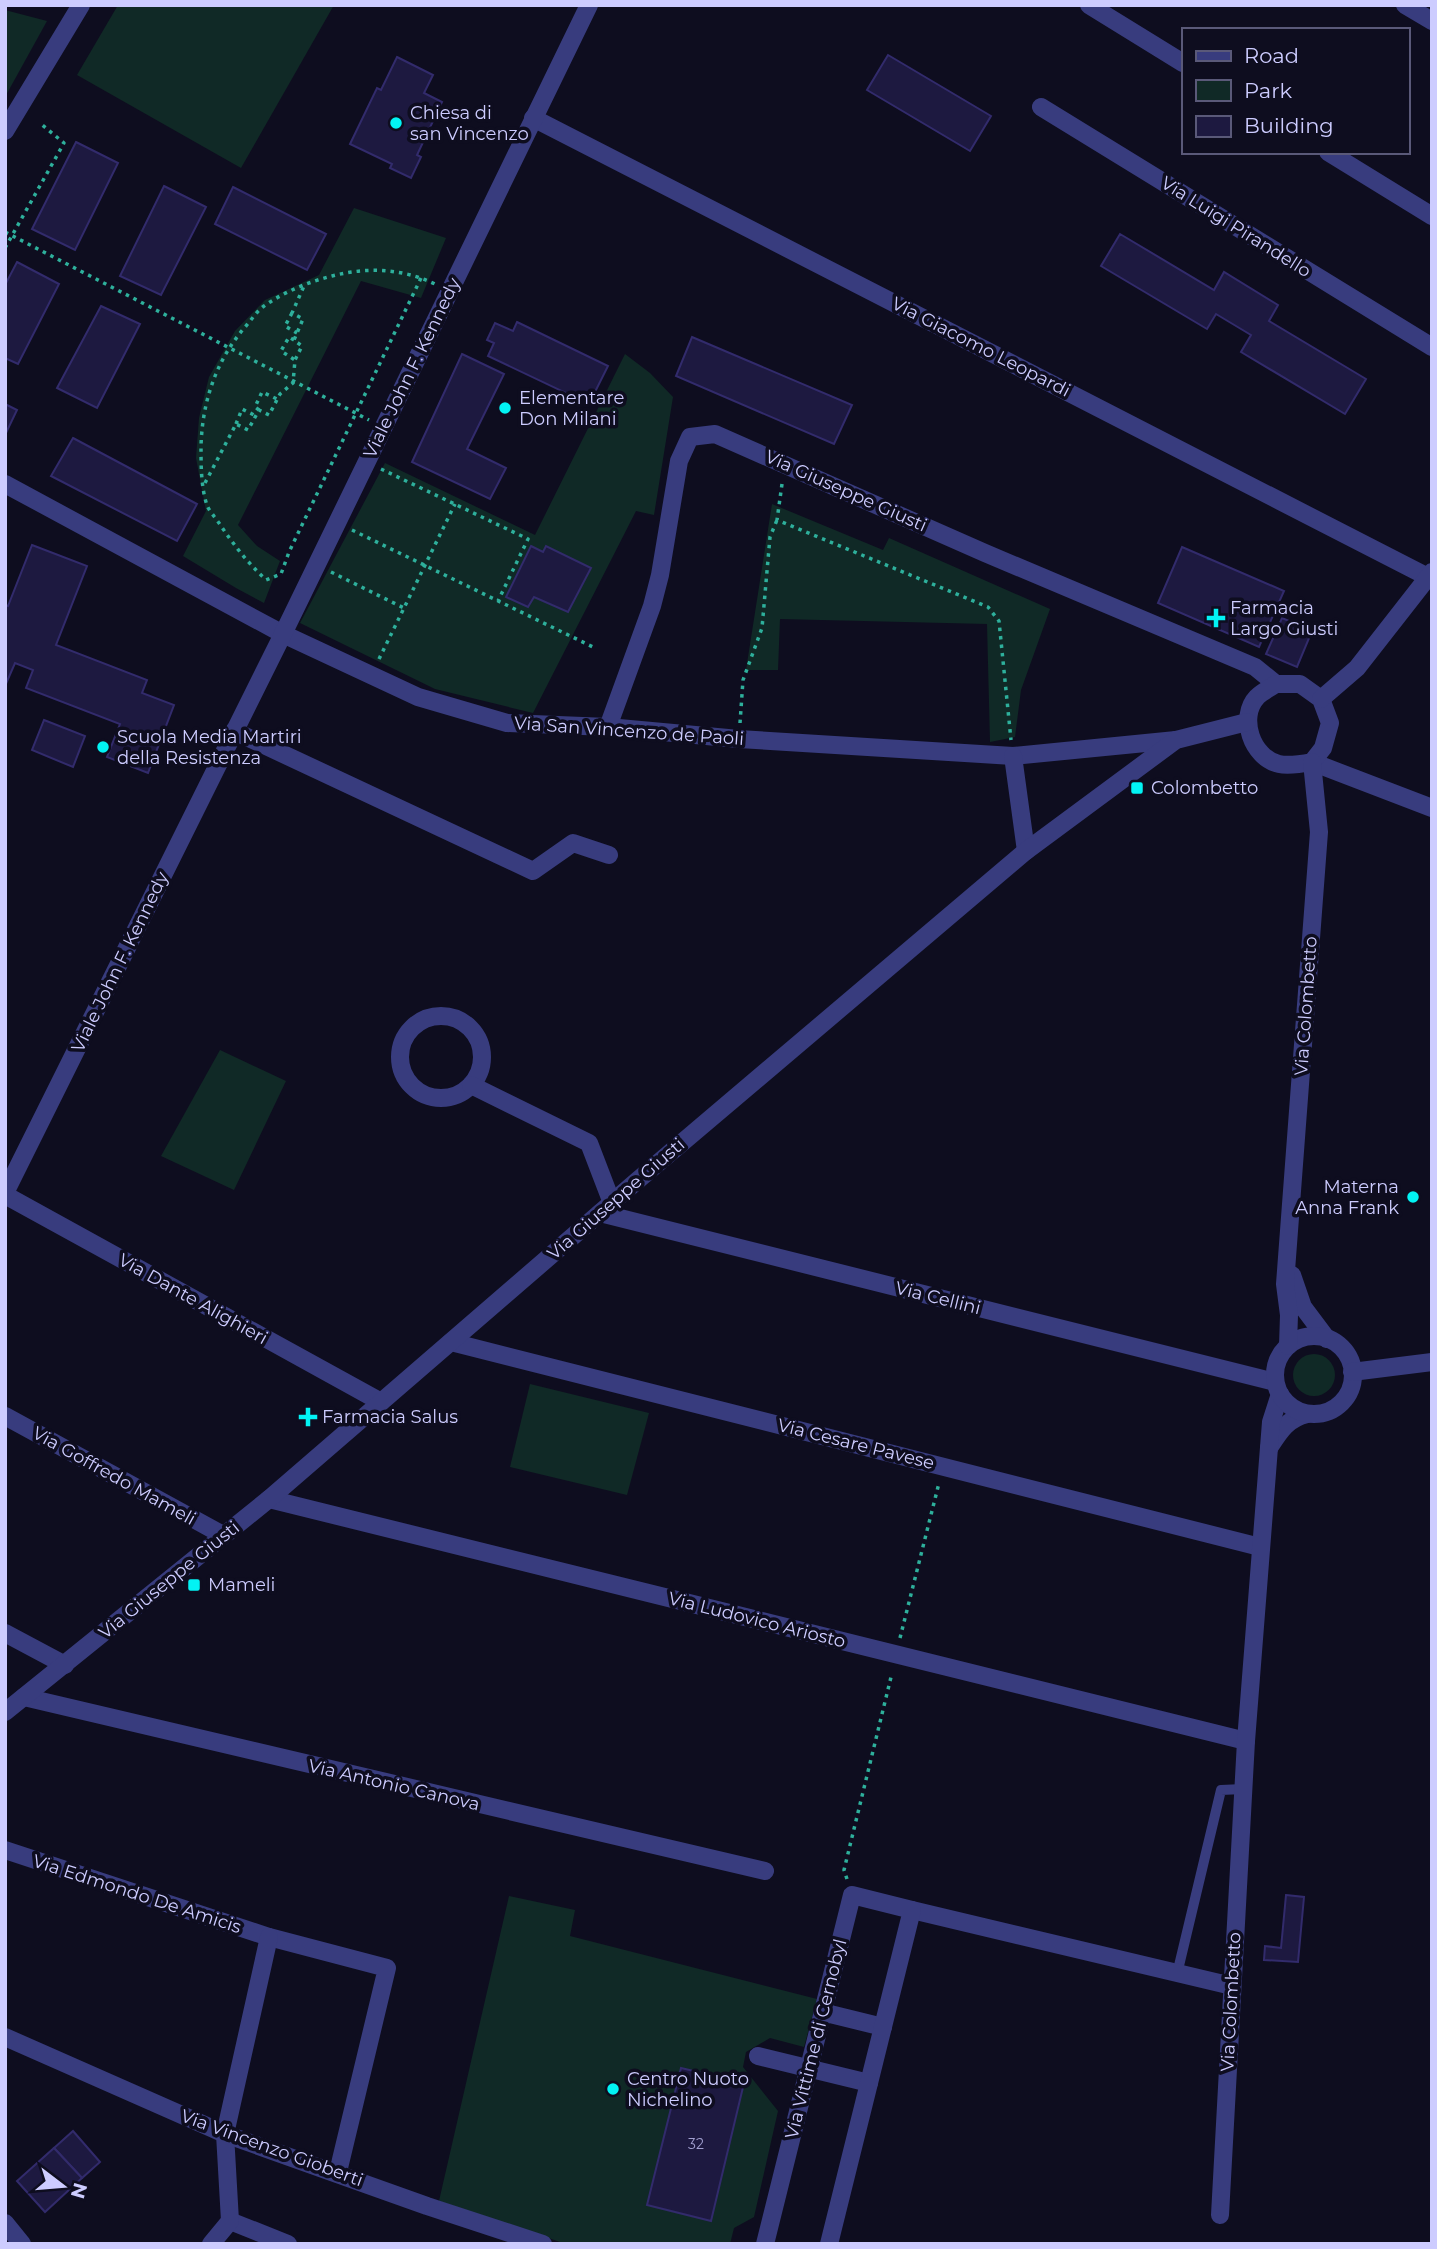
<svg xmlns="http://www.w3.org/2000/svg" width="1437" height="2249" font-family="Montserrat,sans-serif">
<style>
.green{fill:#102926}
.building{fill:#1d1940;stroke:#322b6c;stroke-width:2}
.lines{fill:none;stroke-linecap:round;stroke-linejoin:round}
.path{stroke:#2eb09c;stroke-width:3.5;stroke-dasharray:3.5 5;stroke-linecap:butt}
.service{stroke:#383c7e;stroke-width:10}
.minor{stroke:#383c7e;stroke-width:18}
.tertiary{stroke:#383c7e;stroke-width:18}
.poi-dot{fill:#02f3f4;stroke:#0e0d1f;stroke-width:2.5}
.labels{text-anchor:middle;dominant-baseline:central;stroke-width:7;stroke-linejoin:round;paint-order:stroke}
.number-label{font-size:14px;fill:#a19fcf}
.poi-label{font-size:18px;fill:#cdccff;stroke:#0e0d1f;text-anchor:start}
.street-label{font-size:18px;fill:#cdccff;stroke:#0e0d1f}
</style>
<rect width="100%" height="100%" fill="#0e0d1f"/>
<g class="green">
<path d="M118,5H334L241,168L77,75Z"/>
<path d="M5,10L47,21L5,97Z"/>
<path d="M354,208L446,238L421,298L361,281L238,525L257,546L280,561L264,603L236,588L183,556L206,511L196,458L199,418L209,377L235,331L265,300L319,275Z"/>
<path d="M625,354L650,373L673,397L654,515L636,511L533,713L435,689L300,623L385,463L535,535Z"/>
<path d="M772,504L883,550L889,538L1050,609L1021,690L1015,737L990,742L987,624L780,619L778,670H746Z"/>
<path d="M220,1050L286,1081L234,1190L161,1156Z"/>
<circle cx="1314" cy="1375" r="21"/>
<path d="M530,1384L649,1413L627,1495L510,1467Z"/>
<path d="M509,1896L575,1910L570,1936L817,1999L804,2047L770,2038L746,2052L743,2067L778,2111L754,2217L734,2228L730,2244H566L439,2201Z"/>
</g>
<g class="building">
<path d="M888,55L991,116L970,151L867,90Z"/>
<path d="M397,57L433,75L424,93L442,102L417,155L421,157L411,178L390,168L392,164L350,144L377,88L381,90Z"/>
<path d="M76,142L118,163L75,250L32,229Z"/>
<path d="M164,186L206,207L161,295L120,276Z"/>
<path d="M233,187L326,234L307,270L215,224Z"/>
<path d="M1120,234L1214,290L1224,272L1278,305L1269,321L1366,379L1345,414L1241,352L1251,335L1216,314L1207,329L1101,266Z"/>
<path d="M17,262L59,284L18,364L5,358V285Z"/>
<path d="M101,306L140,324L97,408L57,388Z"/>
<path d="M517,322L608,366L589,404L488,356L494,343L487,340L495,323L513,331Z"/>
<path d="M692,337L852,405L834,444L676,376Z"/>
<path d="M462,354L504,374L467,449L506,468L490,499L412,462Z"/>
<path d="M5,404L17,410L5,435Z"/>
<path d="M73,438L197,504L177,541L51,476Z"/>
<path d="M32,545L87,566L56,645L147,680L142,693L174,705L148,773L107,757L120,724L26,688L33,670L15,663L5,686V605L8,606Z"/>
<path d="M531,546L543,552L546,546L591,568L568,612L534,597L528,607L506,597Z"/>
<path d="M1182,547L1284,591L1259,647L1158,603Z"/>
<path d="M1282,618L1312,631L1297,667L1266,654Z"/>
<path d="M44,720L85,736L73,767L32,750Z"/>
<path d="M1286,1895L1304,1897L1298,1962L1264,1960L1265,1946L1281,1948Z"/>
<path d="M681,2068L744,2083L711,2221L647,2205Z"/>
<path d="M73,2131L100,2162L82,2178L54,2148Z"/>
<path d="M54,2148L82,2178L45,2212L17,2181Z"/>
</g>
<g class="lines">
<g class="path">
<path d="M5,232L369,420"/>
<path d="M5,248L64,143L41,124"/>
<path d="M421,278L289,552L281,574L266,580C247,562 233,544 219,523C215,517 209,511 207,505C201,488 201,465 201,447C202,402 216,360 246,326C252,319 257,311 264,306C284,292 308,282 332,276C367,267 401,268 435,284"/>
<path d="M292,313L285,326L297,333"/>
<path d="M294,340L289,337L281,351L295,360"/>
<path d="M259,410L255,407L262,392L277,399"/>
<path d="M236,424L242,409L256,416"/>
<path d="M381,469L528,539L498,601"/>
<path d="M205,483L236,424L248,430L259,410L269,415L280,394L293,383L295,360L302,346L294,340L303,319L292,313L304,286"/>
<path d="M782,484L777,520L988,607L999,621L1011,740"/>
<path d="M352,530L593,647"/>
<path d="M331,572L404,608"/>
<path d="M379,659L455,504"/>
<path d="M740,723L743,680L762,628L770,537L777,520"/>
<path d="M900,1638L939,1483"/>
<path d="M847,1879L844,1870L892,1673"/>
</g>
<path class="service" d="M1177,1974L1221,1790L1243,1789"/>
<g class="minor">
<path d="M1089,5L1183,63"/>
<path d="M1405,5L1432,21"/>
<path d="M1041,107L1432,347"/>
<path d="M533,118L1428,577"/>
<path d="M5,131L81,5"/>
<path d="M1328,152L1432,216"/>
<path d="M5,484L283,634L418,697L507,723L608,727L739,739L1013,756L1176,740"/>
<path d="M608,727L652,606L660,575L679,461L690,437L715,434L985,553L1255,667L1276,684"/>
<path d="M234,731L533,871L573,843L609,855"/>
<path d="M1013,756L1026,851"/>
<path d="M1312,762L1432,808"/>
<circle cx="441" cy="1057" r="41"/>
<path d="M471,1085L589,1143L612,1203"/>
<path d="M5,1193L283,634L589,5"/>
<path d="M5,1195L381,1402"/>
<path d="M600,1213L1275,1382"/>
<path d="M451,1342L1260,1547"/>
<path d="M5,1416L223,1535"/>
<path d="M1269,1448C1280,1431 1287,1419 1307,1414"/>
<path d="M269,1499L1246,1741"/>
<path d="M5,1633L65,1665"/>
<path d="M24,1697L765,1871"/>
<path d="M5,1850L269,1937L387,1968L338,2172"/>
<path d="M912,1910L1232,1986"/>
<path d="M822,2012L883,2027"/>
<path d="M5,2037L225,2134L427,2206L543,2244"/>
<path d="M758,2056L869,2083"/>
<path d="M1220,2215L1246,1741L1271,1422L1280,1394"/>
<path d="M230,2221L288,2244"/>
<path d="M5,2223L22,2244"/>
<path d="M211,2244L230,2221L225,2134L269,1937"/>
<path d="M765,2244L852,1895L912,1910L829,2244"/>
</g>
<g class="tertiary">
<path d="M1276,684H1300L1321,699L1330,723L1323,748L1312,762C1301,764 1289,766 1279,764C1252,758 1238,717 1257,697C1262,692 1270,688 1276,684Z"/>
<path d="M1321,699L1357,668L1432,572"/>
<path d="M1292,1275L1303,1307L1327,1339"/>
<circle cx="1314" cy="1375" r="39"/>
<path d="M1288,1346L1289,1315L1285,1284L1319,832L1312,762"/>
<path d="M1352,1372L1432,1362"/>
<path d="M5,1712L269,1499L638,1180L1026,851L1176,740L1247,722"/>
</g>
</g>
<g class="poi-dot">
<circle cx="396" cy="123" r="7"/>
<circle cx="505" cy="408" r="7"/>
<path d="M1212.5 607.5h7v7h7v7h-7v7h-7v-7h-7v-7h7z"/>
<circle cx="103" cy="747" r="7"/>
<rect x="1130" y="781" width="14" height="14" rx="3.5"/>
<circle cx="1413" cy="1197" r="7"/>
<path d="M304.5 1406.5h7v7h7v7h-7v7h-7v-7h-7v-7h7z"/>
<rect x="187" y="1578" width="14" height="14" rx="3.5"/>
<circle cx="613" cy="2089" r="7"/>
</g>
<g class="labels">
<g class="number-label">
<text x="696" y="2144">32</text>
</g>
<g class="poi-label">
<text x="410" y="113">Chiesa di<tspan x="410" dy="21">san Vincenzo</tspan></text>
<text x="519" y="398">Elementare<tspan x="519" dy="21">Don Milani</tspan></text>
<text x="1230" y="608">Farmacia<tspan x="1230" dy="21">Largo Giusti</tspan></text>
<text x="117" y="737">Scuola Media Martiri<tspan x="117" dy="21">della Resistenza</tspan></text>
<text x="1151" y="788">Colombetto</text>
<text x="1399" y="1187" text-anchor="end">Materna<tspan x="1399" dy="21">Anna Frank</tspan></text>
<text x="322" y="1417">Farmacia Salus</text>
<text x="208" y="1585">Mameli</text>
<text x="627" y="2079">Centro Nuoto<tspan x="627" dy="21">Nichelino</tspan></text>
</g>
<g class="street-label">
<text transform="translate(1236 227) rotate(32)">Via Luigi Pirandello</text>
<text transform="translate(981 347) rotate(27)">Via Giacomo Leopardi</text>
<text transform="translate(412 368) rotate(-64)">Viale John F. Kennedy</text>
<text transform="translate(846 491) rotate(24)">Via Giuseppe Giusti</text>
<text transform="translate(629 731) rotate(4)">Via San Vincenzo de Paoli</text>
<text transform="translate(120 962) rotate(-64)">Viale John F. Kennedy</text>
<text transform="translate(1306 1006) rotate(-86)">Via Colombetto</text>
<text transform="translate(616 1199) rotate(-41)">Via Giuseppe Giusti</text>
<text transform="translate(938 1298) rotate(14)">Via Cellini</text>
<text transform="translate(193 1299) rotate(29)">Via Dante Alighieri</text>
<text transform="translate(856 1444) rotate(14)">Via Cesare Pavese</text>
<text transform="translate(114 1476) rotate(29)">Via Goffredo Mameli</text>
<text transform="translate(169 1580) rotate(-39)">Via Giuseppe Giusti</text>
<text transform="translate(757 1620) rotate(14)">Via Ludovico Ariosto</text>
<text transform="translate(394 1785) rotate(13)">Via Antonio Canova</text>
<text transform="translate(137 1894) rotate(18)">Via Edmondo De Amicis</text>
<text transform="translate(1231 2002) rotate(-87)">Via Colombetto</text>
<text transform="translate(816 2039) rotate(-76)">Via Vittime di Cernobyl</text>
<text transform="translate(272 2148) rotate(20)">Via Vincenzo Gioberti</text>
</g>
</g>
<rect width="1437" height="2249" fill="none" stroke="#cdccff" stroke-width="14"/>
<rect x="1182" y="28" width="228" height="126" fill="#0e0d1f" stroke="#5a5979" stroke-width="2"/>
<rect x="1196" y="51" width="35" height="10" fill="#383c7e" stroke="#5a5979" stroke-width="2"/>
<text x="1244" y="63" font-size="21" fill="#cdccff">Road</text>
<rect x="1196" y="80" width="35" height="21" fill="#102926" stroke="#5a5979" stroke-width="2"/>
<text x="1244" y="98" font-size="21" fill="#cdccff">Park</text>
<rect x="1196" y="116" width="35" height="21" fill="#1d1940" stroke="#5a5979" stroke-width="2"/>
<text x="1244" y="133" font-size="21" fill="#cdccff">Building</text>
<g transform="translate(63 2186) rotate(106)" stroke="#0e0d1f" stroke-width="5" paint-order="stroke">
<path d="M0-5L12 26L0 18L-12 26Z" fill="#cdccff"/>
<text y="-10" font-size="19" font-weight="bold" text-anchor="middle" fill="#cdccff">N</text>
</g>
</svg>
